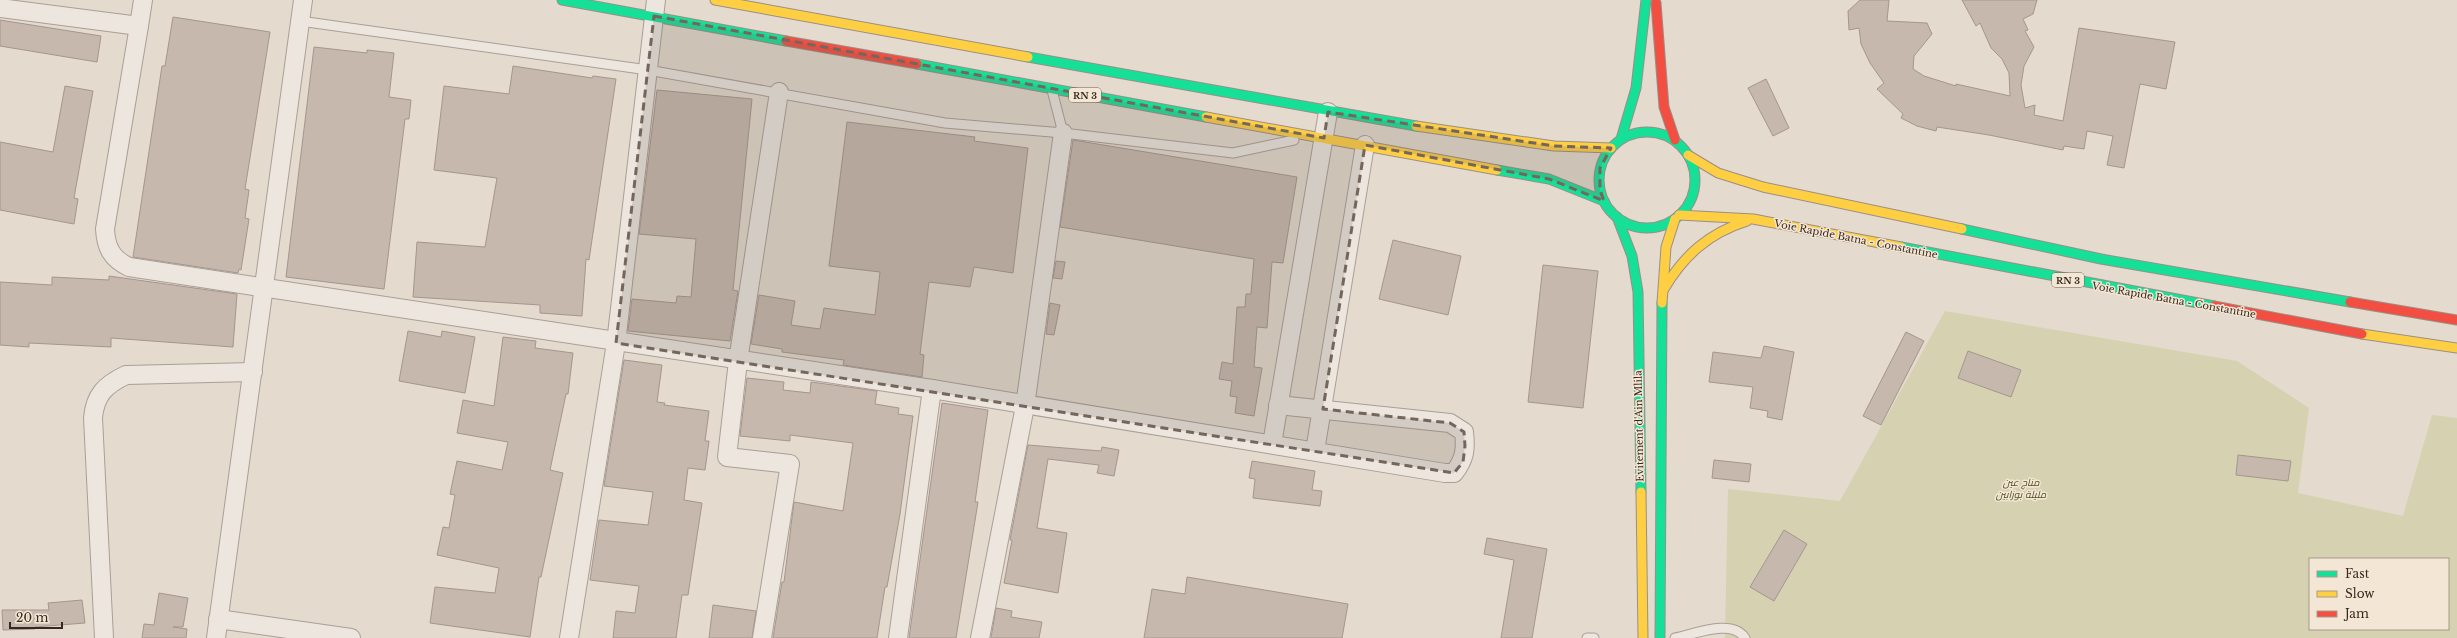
<svg xmlns="http://www.w3.org/2000/svg" width="2457" height="638" font-family="'Libre Baskerville',Cairo,serif">
<style>
.green{fill:#d6d1b0;fill-rule:evenodd}
.building{fill:#c7b8ae;stroke:#a4968d}
.lines{fill:none;stroke-linecap:round;stroke-linejoin:round}
.lane-casing{stroke:#a99f96;stroke-width:11}
.street-casing{stroke:#a99f96;stroke-width:20}
.fast-casing{stroke:#998f86;stroke-width:11}
.slow-casing{stroke:#998f86;stroke-width:11}
.jam-casing{stroke:#998f86;stroke-width:11}
.lane{stroke:#ece6df;stroke-width:9}
.street{stroke:#ece6df;stroke-width:18}
.fast{stroke:#16e098;stroke-width:9}
.slow{stroke:#ffcf43;stroke-width:9}
.jam{stroke:#f24e42;stroke-width:9}
.marked{fill:#74665c;fill-opacity:0.2;stroke:#74665c;stroke-width:3;stroke-dasharray:8 5;stroke-linejoin:round}
.labels{text-anchor:middle;dominant-baseline:central;stroke-width:3;stroke-linejoin:round;paint-order:stroke}
.shield{fill:#f4e6d4;stroke:#706055;stroke-width:1}
.shield-label{font-size:9px;font-weight:bold;fill:#37271f}
.street-label{font-size:10px;fill:#37271f;stroke:#f4e6d4}
.park-label{font-size:10px;font-style:italic;fill:#4e5326;stroke:#f4e6d4}
</style>
<rect width="100%" height="100%" fill="#e4dacd"/>
<path class="green" d="M1945,311L2237,361L2309,408L2298,493L2403,516L2432,415L2457,418V638H1725L1728,489L1840,501ZM2310,559H2448V629H2310Z"/>
<g class="building">
<path d="M1860,0H1889L1887,21L1927,23L1932,34L1914,56L1913,69L1924,76L1956,86V84L2010,96L2009,73L2002,59L1991,48L1980,23L1976,26L1962,0H2037L2033,14L2023,19L2028,30L2025,31L2034,47L2024,66L2021,85L2025,108L2035,105L2034,115L2063,121L2079,28L2175,42L2166,89L2140,84L2124,168L2107,165L2113,136L2087,131L2084,149L2064,146L2063,150L1989,135L1937,127L1936,131L1917,126L1901,118L1903,114L1877,89L1884,83L1870,63L1861,44L1859,28L1849,30L1848,11Z"/>
<path d="M173,17L270,32L245,189L249,190L245,218L249,219L241,270L239,269L238,273L133,257L162,66H165Z"/>
<path d="M0,20L101,36L97,62L0,46Z"/>
<path d="M314,47L367,53V50L394,53L389,97L411,100L409,119H405L384,289L286,277Z"/>
<path d="M513,66L592,78L593,76L616,79L589,260L586,259L582,316L540,313V305L413,297L417,242L485,247L497,178L434,170L444,86L509,94Z"/>
<path d="M1766,79L1789,128L1773,136L1748,88Z"/>
<path d="M65,86L93,91L74,198L78,199L74,224L0,210V142L53,152Z"/>
<path d="M657,90L752,99L733,290L738,291L730,341L628,331L632,299L676,303L677,296L691,297L696,239L639,234Z"/>
<path d="M847,122L975,137L974,141L1028,148L1013,273L974,267L970,287L929,282L920,354L924,355L922,377L843,365L844,360L782,352V349L751,344L759,295L795,301L791,325L820,329L824,308L875,315L880,272L829,266Z"/>
<path d="M1073,140L1297,177L1283,263L1272,262L1267,328L1257,327L1254,367L1262,368L1254,416L1235,413L1237,397L1230,396L1232,381L1219,379L1222,362L1233,364L1237,307H1245L1246,294H1251L1254,259L1060,227Z"/>
<path d="M1393,240L1461,256L1448,315L1379,299Z"/>
<path d="M1056,261L1065,262L1062,279L1053,278Z"/>
<path d="M1543,265L1598,271L1583,408L1528,402Z"/>
<path d="M109,276L237,294L233,347L111,338V347L29,343V347L0,345V282L52,285V277L109,280Z"/>
<path d="M1050,303L1060,305L1054,335L1046,334Z"/>
<path d="M408,331L441,337L442,331L475,337L465,393L399,381Z"/>
<path d="M1906,332L1924,341L1881,425L1863,416Z"/>
<path d="M503,337L536,341L535,348L573,353L568,394H566L550,470L563,473L541,577H539L530,637L430,623L435,587L495,593L499,568L437,555L443,527L449,528L455,495L450,494L457,461L502,470L508,442L457,433L463,400L494,406Z"/>
<path d="M1764,346L1794,352L1782,420L1767,417L1768,411L1750,408L1753,387L1709,382L1713,352L1761,358Z"/>
<path d="M1968,351L2021,370L2011,397L1958,378Z"/>
<path d="M624,360L662,365L657,402L665,403L664,405L709,411L705,441H709L705,470L688,468L684,500L702,503L688,595H682L676,638H613L616,611L635,613L639,586L590,580L599,520L648,525L653,492L604,486Z"/>
<path d="M747,378L784,382L783,390L810,393L811,382L877,391L875,404L899,408L898,414L913,416L900,514L887,587H885L877,638H773L782,582H784L794,502L843,511L853,443L790,435V441L740,436Z"/>
<path d="M942,403L988,410L975,502H978L956,638H909Z"/>
<path d="M1028,445L1101,451L1102,447L1119,450L1114,476L1097,473L1099,465L1048,459L1037,528L1067,533L1058,593L1004,583L1012,540H1010Z"/>
<path d="M2238,455L2291,461L2288,481L2236,475Z"/>
<path d="M1714,460L1751,464L1749,482L1712,478Z"/>
<path d="M1252,461L1315,471L1312,490L1322,491L1320,506L1253,498L1255,479L1249,478Z"/>
<path d="M1784,530L1807,544L1774,601L1750,587Z"/>
<path d="M1487,538L1547,549L1532,638H1501L1514,560L1484,554Z"/>
<path d="M1187,577L1348,604L1342,638H1144L1152,589L1185,594Z"/>
<path d="M159,593L188,598L183,627H173L187,629L186,638H142L144,624L154,625Z"/>
<path d="M82,600L85,623L35,627V629L3,630L2,610H49L48,603Z"/>
<path d="M713,605L756,611L752,638H709Z"/>
<path d="M996,608L1012,611L1011,617L1042,622L1039,638H991Z"/>
</g>
<g class="lines">
<g class="lane-casing">
<g id="lane">
<path d="M300,21L648,70L945,123L1063,133L1052,90"/>
<path d="M1063,133L1233,153L1294,140"/>
<path d="M1587,638H1594"/>
<path d="M1675,638C1695,634 1732,618 1745,638"/>
</g>
</g>
<g class="street-casing">
<g id="street">
<path d="M0,8L139,26L143,0"/>
<path d="M139,26L105,229C106,248 112,259 129,267L932,389L1445,473H1454C1465,459 1466,449 1464,432L1450,423L1278,405"/>
<path d="M1272,444L1328,112"/>
<path d="M1315,451L1365,145"/>
<path d="M218,619L351,638"/>
<path d="M104,638L93,418C95,395 105,385 126,375L253,372"/>
<path d="M216,638L303,0"/>
<path d="M569,638L616,343L656,0"/>
<path d="M762,638L790,464L727,457L738,361L779,92"/>
<path d="M898,638L932,389"/>
<path d="M980,638L1025,406L1063,133"/>
</g>
</g>
<g class="fast-casing">
<g id="fast">
<path d="M562,0L786,41"/>
<path d="M1028,57L1416,126"/>
<path d="M917,64L1206,117"/>
<circle cx="1647" cy="180" r="48"/>
<path d="M1621,139L1636,88L1646,0"/>
<path d="M1497,170L1549,179L1604,201"/>
<path d="M1617,217L1632,256L1638,292L1641,492"/>
<path d="M1962,229L2101,259L2350,302"/>
<path d="M1901,247L2214,306"/>
<path d="M1660,638L1662,303"/>
</g>
</g>
<g class="slow-casing">
<g id="slow">
<path d="M715,0L1028,57"/>
<path d="M1206,117L1497,170"/>
<path d="M1416,126L1554,146L1611,148"/>
<path d="M1688,155L1718,173L1763,187L1962,229"/>
<path d="M1679,215L1753,219L1901,247"/>
<path d="M1664,289C1684,255 1709,233 1747,221"/>
<path d="M1662,303L1666,247L1675,219"/>
<path d="M2362,334L2457,348"/>
<path d="M1641,492L1643,638"/>
</g>
</g>
<g class="jam-casing">
<g id="jam">
<path d="M1656,3L1664,107L1675,140"/>
<path d="M786,41L917,64"/>
<path d="M2350,302L2457,320"/>
<path d="M2214,306L2362,334"/>
</g>
</g>
<use href="#lane" class="lane"/>
<use href="#street" class="street"/>
<use href="#fast" class="fast"/>
<use href="#slow" class="slow"/>
<use href="#jam" class="jam"/>
</g>
<path class="marked" d="M654,16L1324,138L1328,112L1554,146L1611,148L1600,168V190L1604,201L1549,179L1365,145L1323,409L1450,423L1464,432L1465,446L1463,462L1454,473L616,343Z"/>
<g class="labels">
<g class="shield">
<rect x="1069" y="88" width="32" height="14" rx="3"/>
<rect x="2052" y="273" width="32" height="14" rx="3"/>
</g>
<g class="shield-label">
<text x="1085" y="95">RN 3</text>
<text x="2068" y="280">RN 3</text>
</g>
<g class="street-label">
<text transform="translate(1856 239) rotate(11)">Voie Rapide Batna - Constantine</text>
<text transform="translate(2174 300) rotate(10)">Voie Rapide Batna - Constantine</text>
<text transform="translate(1639 426) rotate(-91)">Evitement d'Ain Mlila</text>
</g>
<g class="park-label">
<text x="2021" y="482">مناج عين<tspan x="2021" dy="12">مليلة بوزابين</tspan></text>
</g>
</g>
<rect x="2309" y="558" width="140" height="72" fill="#f4e6d4" stroke="#a89a8c"/>
<rect x="2317" y="571" width="20" height="6" fill="#16e098" stroke="#a89a8c"/>
<text x="2345" y="578" font-size="12" fill="#37271f">Fast</text>
<rect x="2317" y="591" width="20" height="6" fill="#ffcf43" stroke="#a89a8c"/>
<text x="2345" y="598" font-size="12" fill="#37271f">Slow</text>
<rect x="2317" y="611" width="20" height="6" fill="#f24e42" stroke="#a89a8c"/>
<text x="2345" y="618" font-size="12" fill="#37271f">Jam</text>
<path d="M10 622v6h52v-6" fill="none" stroke="#37271f" stroke-width="2"/>
<text x="16" y="622" font-size="12" fill="#37271f" stroke="#f4e6d4" stroke-width="3" paint-order="stroke">20 m</text>
</svg>
